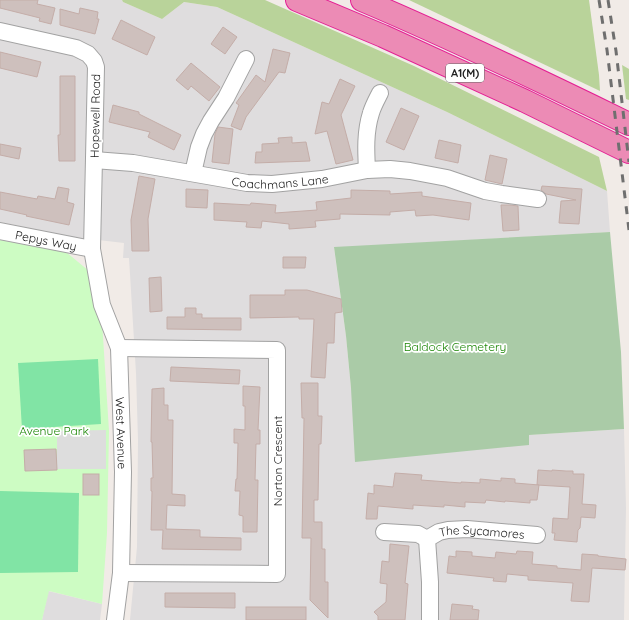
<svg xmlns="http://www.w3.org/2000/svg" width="629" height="620" font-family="Quicksand,sans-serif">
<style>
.residential{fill:#dfddde}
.forest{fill:#b9d39a}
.cemetery{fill:#aacba7}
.park{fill:#cdfcc3}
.pitch{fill:#81e4a5}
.parking{fill:#ddd}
.building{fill:#cec0bd;stroke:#c4ada8}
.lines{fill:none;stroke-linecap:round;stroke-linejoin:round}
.street-casing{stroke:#a2a2a2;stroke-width:18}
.highway-casing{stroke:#e41f94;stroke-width:24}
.street{stroke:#fff;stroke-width:16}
.highway{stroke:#ec8bb5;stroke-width:22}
.rail{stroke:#6f6f6f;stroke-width:3;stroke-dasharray:8 8;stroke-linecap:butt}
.labels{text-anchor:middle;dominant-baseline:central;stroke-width:3.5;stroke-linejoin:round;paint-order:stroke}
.shield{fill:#fff;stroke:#646464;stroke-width:1}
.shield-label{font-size:11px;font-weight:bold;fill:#212121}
.street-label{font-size:12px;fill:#212121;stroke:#fff}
.park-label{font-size:12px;fill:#1c8706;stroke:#fff}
</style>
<rect width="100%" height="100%" fill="#f1ebe7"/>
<g class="residential">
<path d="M0,0H122L123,2L162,19L184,2L217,7L447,112L607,191L610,232L334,248L346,336L351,388L529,444L528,435L624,429L626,508L624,620H130L137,547L138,440L136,373L129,258H123L124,243L73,237L0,222Z"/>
<path d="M48,591L102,604L100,620H42Z"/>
</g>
<g class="forest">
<path d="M122,0H265L414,66L599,157L607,191L447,112L217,7L184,2L162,19L123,2Z"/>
<path d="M409,0H589L599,75L600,91Z"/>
<path d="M622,65L629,69V100L626,99Z"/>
</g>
<path class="cemetery" d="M610,232L621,352L624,429L529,435V445L355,462L351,388L346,336L334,247Z"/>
<path class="park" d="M0,240L66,252L89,271L102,321L109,431L107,533L102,604L49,591L42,620H0Z"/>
<g class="pitch">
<path d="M98,359L101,424L22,429L18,363Z"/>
<path d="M0,491L79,493L78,572L0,573Z"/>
</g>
<path class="parking" d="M106,430V469H57V431Z"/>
<g class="building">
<path d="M0,0H38L37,4L55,8L51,24L39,21L40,18L0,8Z"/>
<path d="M80,8L98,12L97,19H99L95,34L60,25V9L79,14Z"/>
<path d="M121,20L155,37L147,55L112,39Z"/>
<path d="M223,27L237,37L225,54L211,44Z"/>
<path d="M273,49L290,53L285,73L279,72L246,117L241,130L231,126L239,105L236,103L256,75L265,82Z"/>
<path d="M0,52L41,62L37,77L0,68Z"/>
<path d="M191,63L220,87L209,101L191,86L188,90L176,80Z"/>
<path d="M60,76H75V161H59L58,135H60Z"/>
<path d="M340,79L355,86L341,115L353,160L336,164L327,131L315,134L322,102L329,104Z"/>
<path d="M113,105L139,112V114L181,135L174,150L148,137L150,132L109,122Z"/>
<path d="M401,108L419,116L404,150L386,142Z"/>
<path d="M218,127L233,129L229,164L212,162L215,134Z"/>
<path d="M292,137V143L306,142L310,161L255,163L256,152H262V144L279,143L278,138Z"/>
<path d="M439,140L461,145L458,163L435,158Z"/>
<path d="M0,144L21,148L19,159L0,155Z"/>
<path d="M490,155L507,159L502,184L485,180Z"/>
<path d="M139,176L155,179L148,219L149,251H132L131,220Z"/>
<path d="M542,186L582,189L579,224L559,223L561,201L576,200L546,194L541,190Z"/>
<path d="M58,187L69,189L67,202L74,204L69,225L26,216L27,215L0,209V192L37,199L38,196L55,199Z"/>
<path d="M186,189L208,190L207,208L186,207Z"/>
<path d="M351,190L390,191V194L422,192V196L471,203L469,220L433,215L416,216L415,210L390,212V215L340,214V219L315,221L316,227L289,229V224L262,221L261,228L246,227L247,222L214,220V203L250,205L251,203L276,205L275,213L317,210L316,202L351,198Z"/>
<path d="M501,205H510L518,206L519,230L503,231Z"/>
<path d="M283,257H306L305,268H283Z"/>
<path d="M161,277L162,311L150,312L149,278Z"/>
<path d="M285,290H307L341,299L342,312L335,313L334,343H327L325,378L311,377L314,319H299V317L250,318V295H285Z"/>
<path d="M185,308H196V314H202V318H241V330L167,329V317H185Z"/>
<path d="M171,367L240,370L239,384L170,381Z"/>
<path d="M301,383H318V416H322L321,444H319L318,500H314V522H322V549H325V582H328V618L310,600L311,538H302L304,418H302Z"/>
<path d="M243,386L260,387L258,430H260V444H256L255,480H258L257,532H243V516L239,515L240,491H235L236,479H237L238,443H234V429L245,430V406H243Z"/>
<path d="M164,388V405H168V420H173L172,494L185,495V506L167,505L166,529L200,530V537L241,538V550L162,549L163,530H151L152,491H151V478H153L152,442H151L152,389Z"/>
<path d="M56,449L57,470L25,471L24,450Z"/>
<path d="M538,470L552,471V470L566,471H573V474H584L582,504L596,505L595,518L581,517L580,528L578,530L577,542L554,540L555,533H552L553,518L568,519L570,487L537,485Z"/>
<path d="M395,473L422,475L421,480L461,483V482L480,483V479L501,481V478L515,479V483L539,485L537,500H530V503L505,501V502L486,500L485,503L465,502V507L444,505V507L413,505V509L378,506L377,519H366L368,493L374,494V485L393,487Z"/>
<rect x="83" y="474" width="16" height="21"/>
<path d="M390,544L409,546L405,583L408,584L405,620H378V616L374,612L386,602L387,584L380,583L382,561L389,562Z"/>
<path d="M456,551L472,552V556L495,558L496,552L516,554L517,551L533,552L532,564L557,566V568L581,570L582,554L598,555V556L626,559L625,570L592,568L589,602L571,601L573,583L528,580V576L507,574L506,582L493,581L494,578L447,573L449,556L456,557Z"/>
<path d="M165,593H235V608L165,607Z"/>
<path d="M452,604L473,606L472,609L479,610L478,620H450Z"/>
<rect x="246" y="607" width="60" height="13"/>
</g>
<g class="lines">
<g class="street-casing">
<g id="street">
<path id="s1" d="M0,31L76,48L88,54L94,61L96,67L92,249L102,305L119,348L123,472L121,573L115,620"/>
<path id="s2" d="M94,160L133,163L219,178L247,183L272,184L322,179L367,170L390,169L410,171L447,178L485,191L502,194L538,199"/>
<path d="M367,170C366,151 365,132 371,113C373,106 377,99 380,93"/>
<path d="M193,173L199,147L204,134L211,121L226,98L246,59"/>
<path id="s3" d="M0,231L92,249"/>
<path d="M119,348L277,350V574L121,573"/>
<path d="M384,532L418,534L427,539"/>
<path id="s4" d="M430,620V582L427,539L439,532L448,530L467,529L537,535"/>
</g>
</g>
<g class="highway-casing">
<g id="highway">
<path d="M297,0L383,36L525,101L629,152"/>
<path d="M362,0C452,38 541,81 629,124"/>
</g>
</g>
<use href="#street" class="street"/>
<use href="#highway" class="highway"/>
<g class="rail">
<path d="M599,0L607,50L629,230"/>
<path d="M608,0L616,51L629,162"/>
</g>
</g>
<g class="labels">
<rect class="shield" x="446" y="64" width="38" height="18" rx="3"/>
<g class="shield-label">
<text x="465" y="73">A1(M)</text>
</g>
<g class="street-label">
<text transform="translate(95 116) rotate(-89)">Hopewell Road</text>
<text stroke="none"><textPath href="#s2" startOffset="188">Coachmans Lane</textPath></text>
<text stroke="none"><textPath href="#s3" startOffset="47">Pepys Way</textPath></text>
<text stroke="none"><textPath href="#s1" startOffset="477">West Avenue</textPath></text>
<text transform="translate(277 461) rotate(-90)">Norton Crescent</text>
<text stroke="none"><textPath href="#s4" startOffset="138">The Sycamores</textPath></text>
</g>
<g class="park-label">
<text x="455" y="346">Baldock Cemetery</text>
<text x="54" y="430">Avenue Park</text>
</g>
</g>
</svg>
